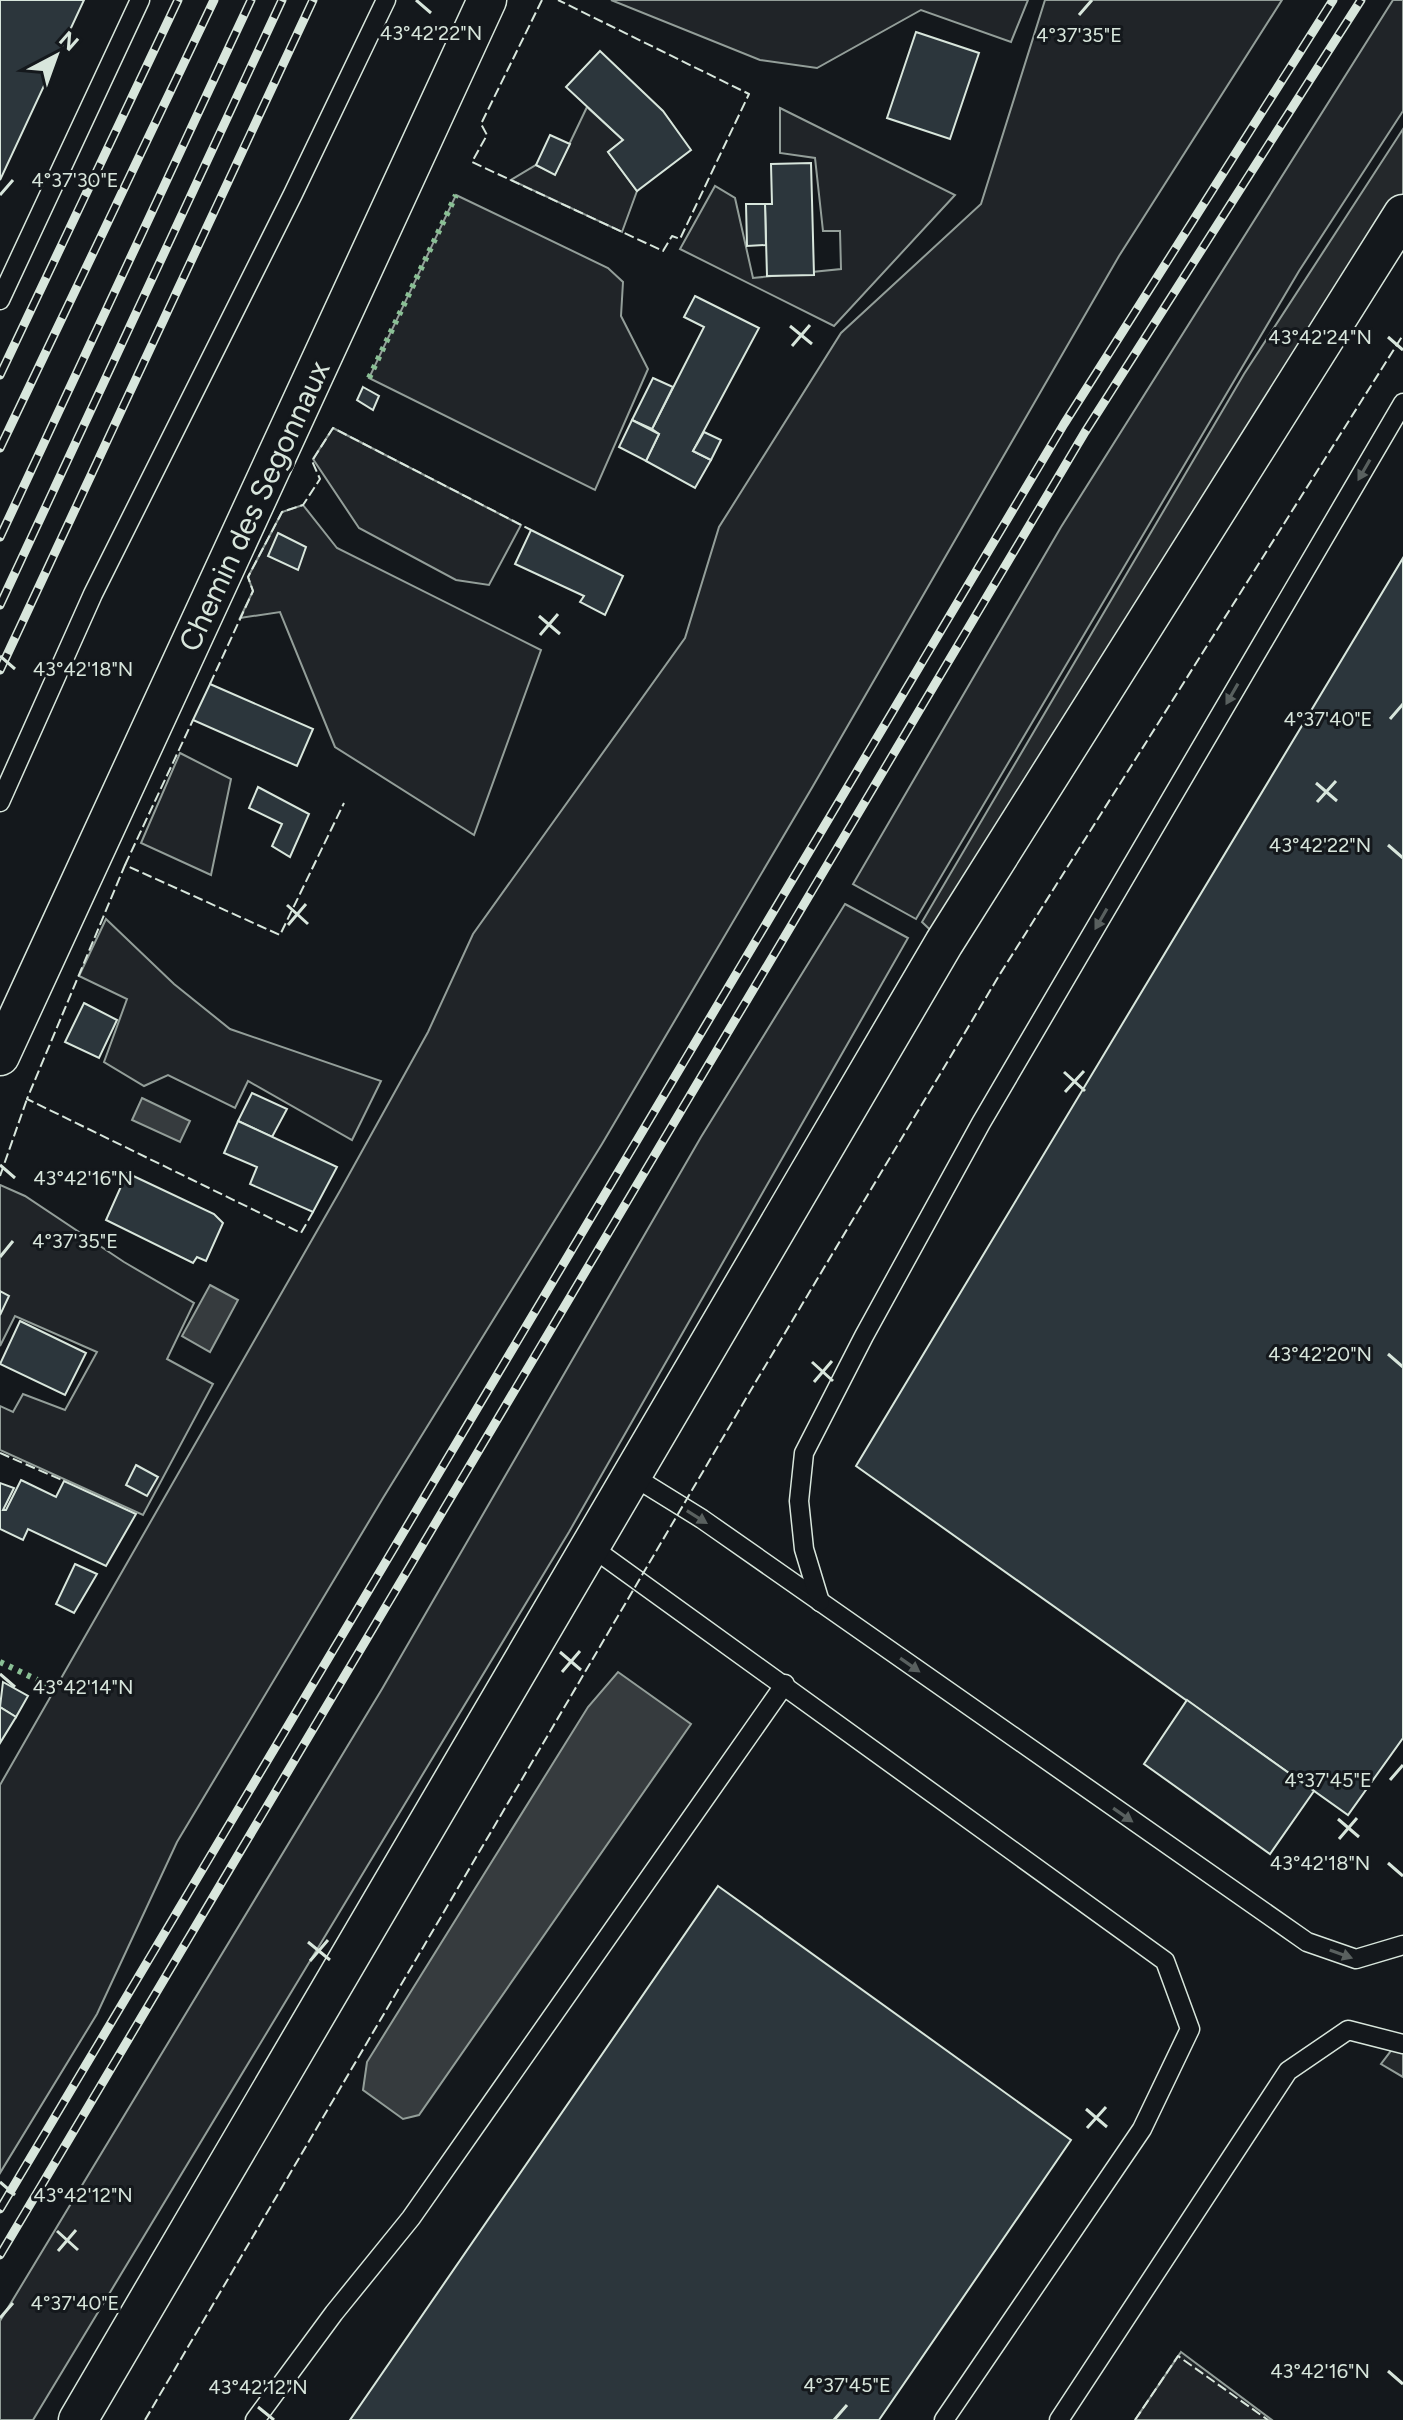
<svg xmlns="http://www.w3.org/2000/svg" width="1403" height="2420" font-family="Figtree,sans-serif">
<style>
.green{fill:#202428;stroke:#939e99;stroke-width:2}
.parking{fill:#24282b;stroke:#939e99;stroke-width:2}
.water{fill:#363b3e;stroke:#939e99;stroke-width:2}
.building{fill:#2c363c;stroke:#d8e6dc;stroke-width:2}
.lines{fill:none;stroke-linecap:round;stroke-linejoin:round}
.lane-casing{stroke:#d8e6dc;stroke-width:21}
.street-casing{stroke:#d8e6dc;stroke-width:41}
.lane{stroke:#14181c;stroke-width:18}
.street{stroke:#14181c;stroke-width:38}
.rail-casing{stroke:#d8e6dc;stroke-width:9}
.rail{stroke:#14181c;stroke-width:6;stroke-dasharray:18;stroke-linecap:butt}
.hedge{stroke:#8ac095;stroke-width:6;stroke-dasharray:4 6;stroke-linecap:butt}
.fence{stroke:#d8e6dc;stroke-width:2;stroke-dasharray:10 4;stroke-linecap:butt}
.oneway{fill:#59605f}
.ticks{fill:none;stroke:#d8e6dc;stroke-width:3}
.labels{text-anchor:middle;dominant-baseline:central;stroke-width:6;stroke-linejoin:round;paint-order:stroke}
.street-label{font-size:30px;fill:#d8e6dc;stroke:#14181c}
.ticks-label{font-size:20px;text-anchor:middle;fill:#d8e6dc;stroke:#14181c;stroke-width:6;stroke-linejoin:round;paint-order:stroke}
</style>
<rect width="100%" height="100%" fill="#14181c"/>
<g class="green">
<path d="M611,0H1028L1011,42L921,10L817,68L760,60Z"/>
<path d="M1045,0H1282L1119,256L813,786L602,1144L383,1498L177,1842L97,2014L0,2173V1785L341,1189L428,1032L473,934L685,638L719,527L841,333L981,204Z"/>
<path d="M1393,0H1403V111L1299,271L916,919L853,884L1061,527Z"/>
<path d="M587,107L623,140L608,152L637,191L622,232L511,180L536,165L555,174Z"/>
<path d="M780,108L955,195L834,326L680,249L715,186L735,198L753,278L841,269L840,231H823L815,158L780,153Z"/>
<path d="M456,195L608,268L623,282L621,316L648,369L595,490L369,378Z"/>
<path d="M333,428L521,525L489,585L456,580L359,528L313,459Z"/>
<path d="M303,505L337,548L541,650L474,835L335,747L280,612L240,618L253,591L248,577L282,512Z"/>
<path d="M180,753L231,779L211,875L141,843Z"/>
<path d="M845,904L908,938L569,1532L33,2420H0V2321L382,1689L701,1137Z"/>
<path d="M106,919L174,984L230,1029L381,1081L352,1140L248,1081L235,1108L168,1075L144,1086L104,1062L127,999L79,976Z"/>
<path d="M0,1185L25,1196L124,1262L194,1303L167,1359L213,1384L143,1515L0,1450V1406L13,1412L23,1394L65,1410L97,1352L15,1316L0,1346Z"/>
<path d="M1181,2352L1272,2420H1135Z"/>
</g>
<g class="parking">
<path d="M1403,129V202L944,943L922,922L1244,374Z"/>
<path d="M1403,2035V2077L1381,2064Z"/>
</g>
<g class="water">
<path d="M142,1098L190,1121L180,1142L132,1120Z"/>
<path d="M210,1285L238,1300L210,1352L182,1336Z"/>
<path d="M618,1672L691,1724L419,2115L403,2119L363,2090L367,2062L588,1707Z"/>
</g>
<g class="building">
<path d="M0,0H84L0,180Z"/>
<path d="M916,32L979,53L950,139L887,118Z"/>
<path d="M600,51L663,111L691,150L637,191L608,152L623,140L566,87Z"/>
<path d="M550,135L570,144L555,175L536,165Z"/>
<path d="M811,163L814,275L767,276L765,204H772L771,164Z"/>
<path d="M746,204H765L766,245L747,246Z"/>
<path d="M695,296L759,328L693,451L711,460L695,488L646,461L659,434L652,429L704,327L684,317Z"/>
<path d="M653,378L673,387L652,429L632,420Z"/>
<path d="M363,387L379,396L373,410L357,400Z"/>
<path d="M632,420L659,434L646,461L619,447Z"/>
<path d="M704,432L721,440L711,460L693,451Z"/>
<path d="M531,530L623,576L605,615L580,602L584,596L515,564Z"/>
<path d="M278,533L306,547L298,570L268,556Z"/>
<path d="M1403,558V1738L1348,1815L856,1466Z"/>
<path d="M210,684L313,729L297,766L193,720Z"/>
<path d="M258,787L309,814L290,857L272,846L282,824L249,808Z"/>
<path d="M84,1003L117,1020L99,1058L65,1042Z"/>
<path d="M252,1093L287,1109L272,1137L238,1121Z"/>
<path d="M238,1121L337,1167L313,1212L250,1184L257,1167L224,1153Z"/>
<path d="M127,1173L214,1214L223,1223L206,1261L197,1257L193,1263L106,1220Z"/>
<path d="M0,1291L9,1296L0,1315Z"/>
<path d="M20,1321L86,1353L65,1395L0,1364Z"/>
<path d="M136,1465L158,1477L147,1496L126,1485Z"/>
<path d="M21,1480L56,1497L64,1481L136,1514L106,1566L28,1529L23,1540L0,1529V1483L14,1488L3,1510H6Z"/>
<path d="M75,1564L97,1574L74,1613L56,1604Z"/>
<path d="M3,1682L28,1696L16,1717L0,1707Z"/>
<path d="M1187,1700L1314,1791L1270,1854L1144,1764Z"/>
<path d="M0,1707L16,1717L0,1743Z"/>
<path d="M718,1886L1071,2140L879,2420H350Z"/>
</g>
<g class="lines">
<g class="lane-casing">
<g id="lane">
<path d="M0,300L140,0"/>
<path d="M0,802L93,594L293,194L386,0"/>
<path d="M631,1475L702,1519L1307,1942L1356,1959L1403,1945"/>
<path d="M590,1546L1165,1961L1190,2029L1142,2129L944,2420"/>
<path d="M820,1602L804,1549L799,1501L804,1453L864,1336L981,1123L1403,403"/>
<path d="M255,2420L334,2313L411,2218L785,1684"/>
<path d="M1059,2420L1288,2071L1348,2030L1403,2044"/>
</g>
</g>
<g class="street-casing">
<g id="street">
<path d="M0,1056L487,0"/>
<path d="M78,2420L944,943L1403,214"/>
</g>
</g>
<use href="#lane" class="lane"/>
<use href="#street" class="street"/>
<g class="rail-casing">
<g id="rail">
<path d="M0,375L178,0"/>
<path d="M0,448L214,0"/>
<path d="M0,537L251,0"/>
<path d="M0,605L282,0"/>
<path d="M0,670L313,0"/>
<path d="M0,2209L1064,424L1333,0"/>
<path d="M0,2255L1085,432L1361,0"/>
</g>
</g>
<use href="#rail" class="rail"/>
<g class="hedge">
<path d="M369,378L456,195"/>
<path d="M0,1662L50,1686"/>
</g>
<g class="fence">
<path d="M542,0L481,124L487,135L472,162L663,251L672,236L680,239L749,94L558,0"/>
<path d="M210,684L253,591L248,577L282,512L303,505L320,479L312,461L333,428L531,530"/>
<path d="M125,865L193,720"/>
<path d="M0,1176L27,1099"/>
<path d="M313,1212L301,1233L27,1099L125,865L280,935L344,803"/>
<path d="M0,1453L64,1481"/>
<path d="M145,2420L758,1378L1000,974L1403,335"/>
<path d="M1135,2420L1178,2356L1268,2420"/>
</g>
</g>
<defs><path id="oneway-solid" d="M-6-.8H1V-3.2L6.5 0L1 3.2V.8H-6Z" transform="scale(2)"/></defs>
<g class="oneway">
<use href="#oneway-solid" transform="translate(1364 470) rotate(120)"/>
<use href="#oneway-solid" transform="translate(1232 694) rotate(120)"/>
<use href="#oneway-solid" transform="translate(1101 919) rotate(120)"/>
<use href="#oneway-solid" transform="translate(697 1517) rotate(32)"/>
<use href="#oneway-solid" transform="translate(910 1665) rotate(35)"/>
<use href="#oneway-solid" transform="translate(1123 1815) rotate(35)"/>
<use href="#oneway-solid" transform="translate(1341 1954) rotate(20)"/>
</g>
<path class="ticks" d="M416,0L431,13M1079,15L1092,0M0,195L13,180M790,326L812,344M1388,337L1403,350M792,346L810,325M539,616L560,634M540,635L558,614M0,656L15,669M1390,719L1403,704M1316,783L1337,801M1317,802L1336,781M1388,845L1403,858M287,905L308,924M288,925L306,904M1064,1072L1085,1091M1065,1092L1084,1071M0,1165L15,1178M0,1257L13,1241M1388,1354L1403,1367M812,1362L833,1381M814,1382L832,1361M560,1652L581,1670M562,1672L580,1651M0,1674L15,1687M1390,1780L1403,1765M1338,1819L1359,1837M1339,1839L1357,1818M1388,1863L1403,1876M308,1942L330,1960M310,1961L328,1940M1086,2109L1107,2127M1087,2128L1106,2107M0,2182L15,2195M57,2231L78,2250M58,2251L76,2230M0,2318L13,2303M1388,2371L1403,2384M258,2407L274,2420M834,2420L847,2405"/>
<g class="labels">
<g class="street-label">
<text transform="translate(254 506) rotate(-65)">Chemin des Segonnaux</text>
</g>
</g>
<g class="ticks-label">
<text x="431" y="40">43°42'22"N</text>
<text x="1079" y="42">4°37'35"E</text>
<text x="75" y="187">4°37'30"E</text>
<text x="1320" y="344">43°42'24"N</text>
<text x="83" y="676">43°42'18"N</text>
<text x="1328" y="726">4°37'40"E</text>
<text x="1320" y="852">43°42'22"N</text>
<text x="83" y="1185">43°42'16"N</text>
<text x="75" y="1248">4°37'35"E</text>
<text x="1320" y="1361">43°42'20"N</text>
<text x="83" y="1694">43°42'14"N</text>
<text x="1328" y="1787">4°37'45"E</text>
<text x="1320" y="1870">43°42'18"N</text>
<text x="83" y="2202">43°42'12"N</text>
<text x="75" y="2310">4°37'40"E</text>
<text x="1320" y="2378">43°42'16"N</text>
<text x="847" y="2392">4°37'45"E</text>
<text x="258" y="2394">43°42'12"N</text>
</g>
<g transform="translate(56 56) rotate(41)" stroke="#14181c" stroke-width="6" paint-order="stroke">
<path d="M0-6L14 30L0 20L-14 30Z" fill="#d8e6dc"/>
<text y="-12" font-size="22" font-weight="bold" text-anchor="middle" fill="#d8e6dc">N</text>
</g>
</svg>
